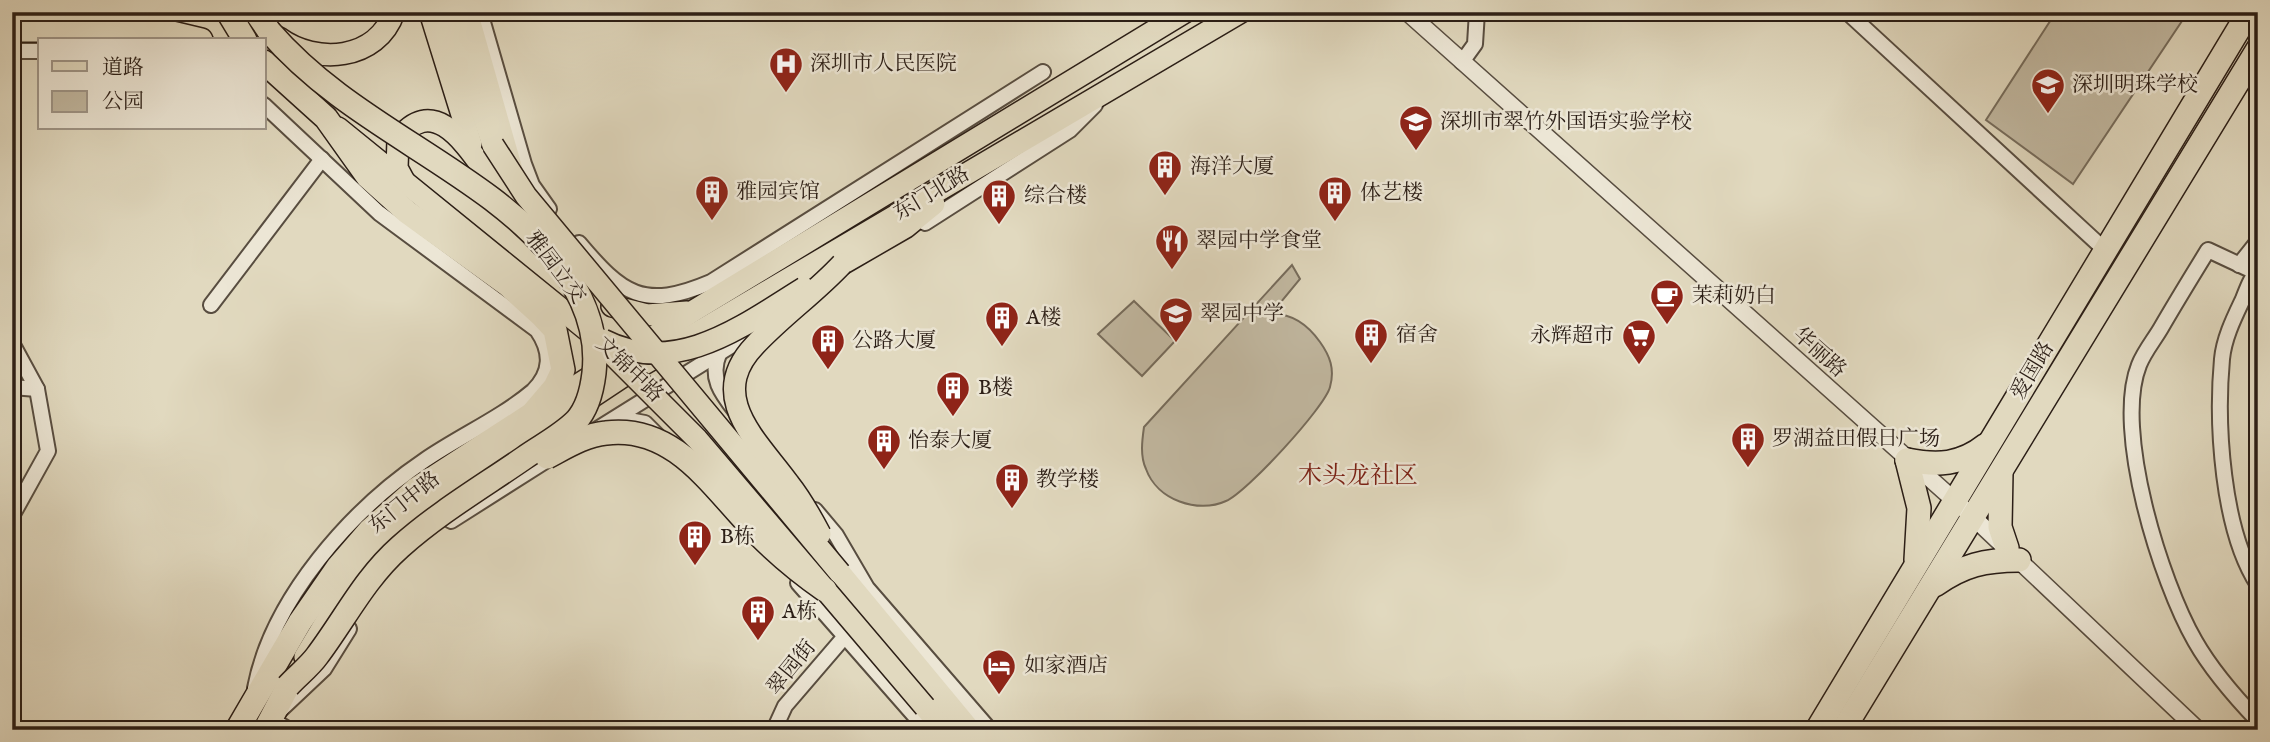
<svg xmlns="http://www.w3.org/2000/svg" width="2270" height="742" font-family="'IM FELL English','Noto Serif SC',serif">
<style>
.green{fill:#c2b9a2;stroke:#766c5c;stroke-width:2}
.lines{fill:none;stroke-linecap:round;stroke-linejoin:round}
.minor-casing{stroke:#584d40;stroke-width:18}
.tertiary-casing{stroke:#584d40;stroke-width:19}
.primary-casing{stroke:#2b1e16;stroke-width:24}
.trunk-casing{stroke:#2b1e16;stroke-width:26}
.minor{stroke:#ece6d5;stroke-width:14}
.tertiary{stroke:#ece6d5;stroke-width:16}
.primary{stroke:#e1d9bf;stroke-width:21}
.trunk{stroke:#e1d9bf;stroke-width:23}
.primary-bridge-casing{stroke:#2b1e16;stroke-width:24;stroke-linecap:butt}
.trunk-bridge-casing{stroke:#2b1e16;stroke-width:26;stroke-linecap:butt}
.primary-bridge{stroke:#e1d9bf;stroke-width:21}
.trunk-bridge{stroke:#e1d9bf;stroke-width:23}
.labels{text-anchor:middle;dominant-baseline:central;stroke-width:5;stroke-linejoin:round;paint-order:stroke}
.poi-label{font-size:21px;fill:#2b1e16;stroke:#ece6d5;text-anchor:start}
.street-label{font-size:21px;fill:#2b1e16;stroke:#ece6d5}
.quarter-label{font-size:24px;fill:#7a1f14;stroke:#ece6d5}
</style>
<rect width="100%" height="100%" fill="#e1d9bf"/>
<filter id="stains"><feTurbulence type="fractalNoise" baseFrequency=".00286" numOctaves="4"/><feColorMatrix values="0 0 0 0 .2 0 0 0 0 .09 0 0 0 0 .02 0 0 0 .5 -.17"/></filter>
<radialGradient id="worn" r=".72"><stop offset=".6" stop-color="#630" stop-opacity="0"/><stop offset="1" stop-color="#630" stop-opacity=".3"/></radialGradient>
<g class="green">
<path d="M2056,12H2188L2073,184L1986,120Z"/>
<path d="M1292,265L1300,279L1271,314C1293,313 1308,325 1320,342C1330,356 1335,369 1330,387C1325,407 1247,492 1226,501C1198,514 1157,500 1146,469C1140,456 1142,441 1144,427Z"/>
<path d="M1134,301L1175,341L1142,376L1098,334Z"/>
</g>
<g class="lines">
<g class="minor-casing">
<g id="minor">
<path d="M480,12L524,164L532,185L549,209"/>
<path d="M1847,12L2106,251"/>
<path d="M12,51H40"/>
<path d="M1462,62L1475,44L1477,12"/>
<path d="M925,223L1070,130L1095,105"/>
<path d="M579,243C622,294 643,311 711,282L1043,72"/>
<path d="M2239,265L2258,241"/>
<path d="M2258,271C2251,277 2247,289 2243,299C2234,318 2224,338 2222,359C2216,424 2222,530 2258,585"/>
<path d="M2255,272L2208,250C2192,276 2176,302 2161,328C2154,340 2144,352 2139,365C2113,430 2161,582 2195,641C2212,671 2235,697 2258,721"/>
<path d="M211,305L322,159"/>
<path d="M12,343L37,389L48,451L12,516"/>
<path d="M719,354C709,378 722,394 736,412"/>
<path d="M12,387L37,389"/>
<path d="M618,418L645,423L661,439"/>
<path d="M596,430L766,324"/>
<path d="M815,510L836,535L867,588L990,730"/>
<path d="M451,521L555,455"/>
<path d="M798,583L927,730"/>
<path d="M255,688C272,599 351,510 425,460C460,436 501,418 533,391C552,372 552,352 537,330L379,213L264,105"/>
<path d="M289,730L271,719L324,669L349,629"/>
<path d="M774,730L785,706L846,635"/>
</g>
</g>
<g class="tertiary-casing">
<path id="tertiary" d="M1407,12L1973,517L2198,730"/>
</g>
<g class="primary-casing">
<g id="primary">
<path d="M430,12L471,144"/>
<path d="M448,12L493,145"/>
<path d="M467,12L512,170"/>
<path d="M279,38C316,65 377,61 394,12"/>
<path d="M338,128L592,334"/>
<path d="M404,181L397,168L398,140C435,90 469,150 491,179C501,192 513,203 525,215"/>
<path d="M842,264L906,227L934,204"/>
<path d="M612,306L647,315L687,312"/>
<path d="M540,409L695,310L1185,12"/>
<path d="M840,573L970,730"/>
<path d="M305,657L354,575L408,519L622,377L1241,12"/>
<path d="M925,707L944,730"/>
</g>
</g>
<g class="trunk-casing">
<g id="trunk">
<path d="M228,12L245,40"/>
<path d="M256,12L269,31"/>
<path d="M12,30H159L201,40"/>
<path d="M1907,460L1919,508L1916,560"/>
<path d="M1907,460C1937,466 1961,465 1986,445"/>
<path d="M2001,472L2000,527L2007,548"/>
<path d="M1935,585C1963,565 1985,560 2019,560"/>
<path d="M237,730L300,622L338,567L370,530L415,490L532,414L555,387L563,370L555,330L541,315L508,285L407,212L368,177L326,118L264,62"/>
<path d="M265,730L288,686"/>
<path d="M1817,730L2249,12"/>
<path d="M1843,730L2258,49"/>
</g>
</g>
<use href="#minor" class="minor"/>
<use href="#tertiary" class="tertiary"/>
<use href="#primary" class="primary"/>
<use href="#trunk" class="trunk"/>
<g class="primary-bridge-casing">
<g id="primary-bridge">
<path d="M493,145L526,196L840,573"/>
<path d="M592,334L697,439L925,707"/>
<path d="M603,340C676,378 744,325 804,288"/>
<path d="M820,534C811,517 801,499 789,484C758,441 705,397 755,345C782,316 815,293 842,264"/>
</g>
</g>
<g class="trunk-bridge-casing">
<g id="trunk-bridge">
<path d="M269,31C332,104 416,142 492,199C546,240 602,300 594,373C592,390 588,408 576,421C561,436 541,446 524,458C482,487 438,513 400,547C364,579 345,619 317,656C309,667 297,676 288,686"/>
<path d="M547,457C566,447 585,435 606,433C677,424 715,492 759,535C779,555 802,574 825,590"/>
</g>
</g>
<use href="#primary-bridge" class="primary-bridge"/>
<use href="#trunk-bridge" class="trunk-bridge"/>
</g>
<defs>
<g id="hospital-pin" transform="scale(1.75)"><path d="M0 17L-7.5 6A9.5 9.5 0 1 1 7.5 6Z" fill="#8f2418" stroke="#ece6d5"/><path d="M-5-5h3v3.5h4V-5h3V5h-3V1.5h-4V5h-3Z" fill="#fff"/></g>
<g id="school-pin" transform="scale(1.75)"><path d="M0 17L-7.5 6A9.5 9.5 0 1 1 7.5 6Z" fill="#8f2418" stroke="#ece6d5"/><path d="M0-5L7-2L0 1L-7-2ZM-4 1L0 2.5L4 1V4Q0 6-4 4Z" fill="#fff"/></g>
<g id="building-pin" transform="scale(1.75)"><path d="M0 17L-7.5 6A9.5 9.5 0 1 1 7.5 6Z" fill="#8f2418" stroke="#ece6d5"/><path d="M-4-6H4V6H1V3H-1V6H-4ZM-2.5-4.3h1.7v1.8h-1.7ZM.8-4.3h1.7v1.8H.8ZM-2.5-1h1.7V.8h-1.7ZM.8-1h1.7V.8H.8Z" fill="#fff"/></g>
<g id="restaurant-pin" transform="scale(1.75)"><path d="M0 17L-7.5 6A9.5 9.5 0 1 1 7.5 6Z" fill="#8f2418" stroke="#ece6d5"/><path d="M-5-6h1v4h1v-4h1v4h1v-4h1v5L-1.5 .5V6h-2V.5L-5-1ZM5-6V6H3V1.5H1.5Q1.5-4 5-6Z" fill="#fff"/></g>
<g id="cafe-pin" transform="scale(1.75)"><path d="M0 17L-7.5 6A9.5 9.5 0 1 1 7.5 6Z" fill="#8f2418" stroke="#ece6d5"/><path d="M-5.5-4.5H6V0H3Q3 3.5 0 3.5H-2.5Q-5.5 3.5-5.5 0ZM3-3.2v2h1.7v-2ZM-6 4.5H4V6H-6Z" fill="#fff"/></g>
<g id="supermarket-pin" transform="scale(1.75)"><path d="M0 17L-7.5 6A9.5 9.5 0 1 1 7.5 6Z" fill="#8f2418" stroke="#ece6d5"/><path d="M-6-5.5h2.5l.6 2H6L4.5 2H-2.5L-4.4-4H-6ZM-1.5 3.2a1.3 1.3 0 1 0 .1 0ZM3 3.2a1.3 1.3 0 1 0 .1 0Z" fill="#fff"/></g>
<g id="hotel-pin" transform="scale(1.75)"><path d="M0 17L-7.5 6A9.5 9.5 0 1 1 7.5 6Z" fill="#8f2418" stroke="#ece6d5"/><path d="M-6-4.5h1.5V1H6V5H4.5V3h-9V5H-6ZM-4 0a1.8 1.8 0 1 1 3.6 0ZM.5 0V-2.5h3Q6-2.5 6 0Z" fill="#fff"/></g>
</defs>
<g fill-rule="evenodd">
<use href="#hospital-pin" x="786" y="64"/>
<use href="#school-pin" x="2048" y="85"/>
<use href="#school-pin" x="1416" y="122"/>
<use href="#building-pin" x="1165" y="167"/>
<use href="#building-pin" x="712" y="192"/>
<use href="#building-pin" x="1335" y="193"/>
<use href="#building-pin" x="999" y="196"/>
<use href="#restaurant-pin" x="1172" y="241"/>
<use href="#cafe-pin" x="1667" y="296"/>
<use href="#school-pin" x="1176" y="314"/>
<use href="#building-pin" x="1002" y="318"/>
<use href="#building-pin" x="1371" y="335"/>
<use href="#supermarket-pin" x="1639" y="336"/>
<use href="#building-pin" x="828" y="341"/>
<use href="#building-pin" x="953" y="388"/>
<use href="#building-pin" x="1748" y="439"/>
<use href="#building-pin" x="884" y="441"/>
<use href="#building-pin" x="1012" y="480"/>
<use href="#building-pin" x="695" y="537"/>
<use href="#building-pin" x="758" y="612"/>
<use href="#hotel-pin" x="999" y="666"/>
</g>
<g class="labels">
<g class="poi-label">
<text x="810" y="64">深圳市人民医院</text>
<text x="2072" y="85">深圳明珠学校</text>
<text x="1440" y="122">深圳市翠竹外国语实验学校</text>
<text x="1190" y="167">海洋大厦</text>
<text x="736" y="192">雅园宾馆</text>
<text x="1360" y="193">体艺楼</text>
<text x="1024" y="196">综合楼</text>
<text x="1196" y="241">翠园中学食堂</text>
<text x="1692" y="296">茉莉奶白</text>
<text x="1200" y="314">翠园中学</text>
<text x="1026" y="318">A楼</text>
<text x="1396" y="335">宿舍</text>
<text x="1614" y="336" text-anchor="end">永辉超市</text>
<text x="852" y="341">公路大厦</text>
<text x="978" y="388">B楼</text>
<text x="1772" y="439">罗湖益田假日广场</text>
<text x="908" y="441">怡泰大厦</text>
<text x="1036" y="480">教学楼</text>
<text x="720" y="537">B栋</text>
<text x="782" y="612">A栋</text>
<text x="1024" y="666">如家酒店</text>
</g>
<g class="street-label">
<text transform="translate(932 194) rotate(-31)">东门北路</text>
<text transform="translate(555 268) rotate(53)">雅园立交</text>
<text transform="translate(1819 353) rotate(42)">华丽路</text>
<text transform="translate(629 370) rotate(44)">文锦中路</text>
<text transform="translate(2033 371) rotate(-59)">爱国路</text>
<text transform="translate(405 503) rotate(-39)">东门中路</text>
<text transform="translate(792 668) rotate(-51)">翠园街</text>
</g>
<g class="quarter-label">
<text x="1358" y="476">木头龙社区</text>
</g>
</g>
<rect width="2270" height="742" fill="none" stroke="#e1d9bf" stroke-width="42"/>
<rect x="14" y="14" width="2242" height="714" fill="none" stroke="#2b1e16" stroke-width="3.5"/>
<rect x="21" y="21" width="2228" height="700" fill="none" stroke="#2b1e16" stroke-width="2"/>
<rect x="38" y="38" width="228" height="91" fill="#ece6d5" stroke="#9f9689" stroke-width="2"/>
<rect x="52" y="61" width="35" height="10" fill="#e1d9bf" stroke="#9f9689" stroke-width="2"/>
<text x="102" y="74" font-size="21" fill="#2b1e16">道路</text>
<rect x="52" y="91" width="35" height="21" fill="#c2b9a2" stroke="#9f9689" stroke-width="2"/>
<text x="102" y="108" font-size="21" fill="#2b1e16">公园</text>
<rect width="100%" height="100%" filter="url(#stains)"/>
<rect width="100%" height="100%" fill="url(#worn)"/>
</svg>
